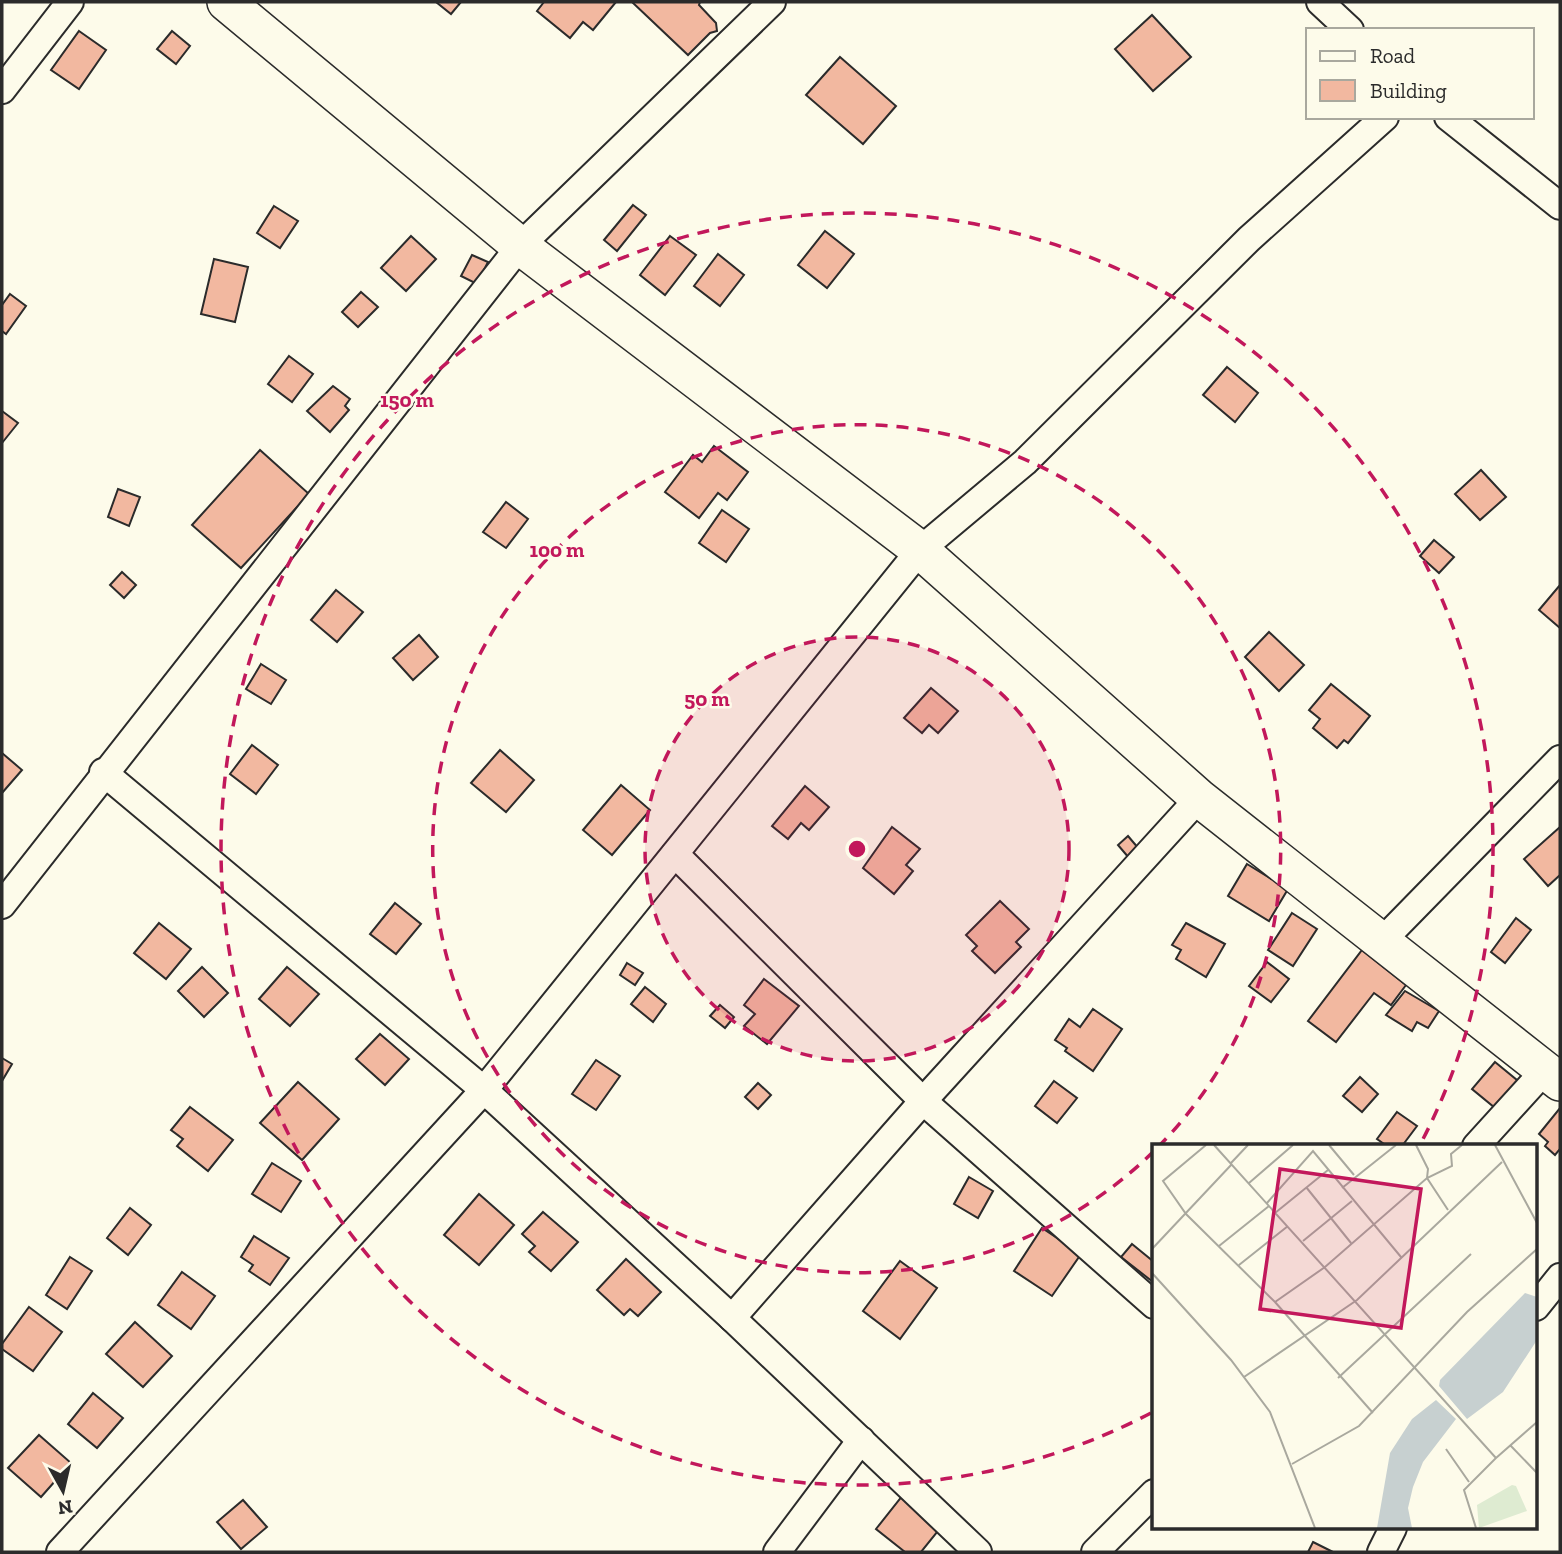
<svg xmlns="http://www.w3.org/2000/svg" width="1562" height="1554" font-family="'Zilla Slab',serif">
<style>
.building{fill:#f2b8a0;stroke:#2b2b2b;stroke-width:2}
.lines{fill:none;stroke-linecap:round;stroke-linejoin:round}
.street-casing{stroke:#2b2b2b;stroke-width:30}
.secondary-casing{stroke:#2b2b2b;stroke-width:40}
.street{stroke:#fdfbea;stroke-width:26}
.secondary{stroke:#fdfbea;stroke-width:37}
.ring{fill:none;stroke:#c2185b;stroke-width:3.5;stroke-dasharray:12 9}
.inset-road{fill:none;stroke:#a9a89e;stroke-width:2}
.view{fill:#c2185b;fill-opacity:0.15;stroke:#c2185b;stroke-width:3.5}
.inset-edge{fill:none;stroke:#2b2b2b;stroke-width:3.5}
.centre{fill:#c2185b;stroke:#fdfbea;stroke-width:3.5}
.ring-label{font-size:21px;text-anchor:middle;font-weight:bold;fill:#c2185b;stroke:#fdfbea;stroke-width:5;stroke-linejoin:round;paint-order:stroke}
</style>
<rect width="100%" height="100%" fill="#fdfbea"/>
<g class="building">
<path d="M436,2H461L451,14Z"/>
<path d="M544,2H616L593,30L583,22L570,38L537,11Z"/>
<path d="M632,2H700L699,5L716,23L717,31L710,33L688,55Z"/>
<path d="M1152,15L1191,57L1153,91L1115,49Z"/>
<path d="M79,31L106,50L79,89L51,70Z"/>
<path d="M172,31L190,46L176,64L157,49Z"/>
<path d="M840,57L896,106L863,144L806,95Z"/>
<path d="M633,205L646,215L617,251L604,240Z"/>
<path d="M274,206L298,221L280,248L257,233Z"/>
<path d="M825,231L854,254L827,288L798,265Z"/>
<path d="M411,236L436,259L406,291L381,268Z"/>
<path d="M670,236L696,255L665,295L640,275Z"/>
<path d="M718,254L744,275L720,306L694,286Z"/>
<path d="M472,255L488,262L477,284L461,276Z"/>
<path d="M214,259L248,267L235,322L201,314Z"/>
<path d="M361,292L378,307L358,327L342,312Z"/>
<path d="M10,294L26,306L6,334L2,331V305Z"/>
<path d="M289,356L313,374L292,402L268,384Z"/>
<path d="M1227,367L1258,393L1235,422L1203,395Z"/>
<path d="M333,386L350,399L345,406L349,410L330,432L307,411Z"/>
<path d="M2,411L18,423L2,443Z"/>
<path d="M714,446L748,472L727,500L718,493L699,518L665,492L693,455L702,462Z"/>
<path d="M260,450L309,494L241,568L192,525Z"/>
<path d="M1481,470L1506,497L1480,520L1455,494Z"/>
<path d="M118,489L140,497L129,526L108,517Z"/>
<path d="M506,502L528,519L506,548L483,532Z"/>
<path d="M722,510L749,529L726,562L699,543Z"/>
<path d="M1434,540L1454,557L1439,573L1420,556Z"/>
<path d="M122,572L136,585L124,598L110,585Z"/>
<path d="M1560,585V628L1539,610Z"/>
<path d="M336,590L363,612L337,642L311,620Z"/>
<path d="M1269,632L1304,665L1279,691L1245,657Z"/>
<path d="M419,635L438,657L413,680L393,658Z"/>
<path d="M261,664L286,680L271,704L246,689Z"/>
<path d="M1331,684L1370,716L1348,743L1344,740L1337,748L1313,728L1320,719L1309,710Z"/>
<path d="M931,688L958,711L938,733L929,725L922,733L904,718Z"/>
<path d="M252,745L278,765L256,794L230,774Z"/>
<path d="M500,750L534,780L506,812L471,783Z"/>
<path d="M2,753L22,770L2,793Z"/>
<path d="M621,785L650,810L612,855L583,830Z"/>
<path d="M805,786L829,807L809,830L801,823L788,839L772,826Z"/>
<path d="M892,827L920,849L906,865L913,871L894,894L863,868Z"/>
<path d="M1560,827V875L1548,886L1524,859Z"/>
<path d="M1128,836L1139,849L1129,858L1118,845Z"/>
<path d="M1247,864L1288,889L1269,921L1228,896Z"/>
<path d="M1000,901L1029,929L1016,942L1021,947L995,973L972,951L977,946L966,935Z"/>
<path d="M395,903L421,924L396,954L370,934Z"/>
<path d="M1292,913L1317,929L1293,966L1268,950Z"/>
<path d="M1516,918L1531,930L1505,963L1491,952Z"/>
<path d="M159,923L191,949L166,979L134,953Z"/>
<path d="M1186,923L1225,944L1206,977L1176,959L1181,950L1172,945Z"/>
<path d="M1362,950L1406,985L1391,1005L1374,993L1336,1042L1308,1021Z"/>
<path d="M1267,962L1289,979L1271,1002L1249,986Z"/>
<path d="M627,963L643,973L635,985L620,975Z"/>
<path d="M202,967L228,993L204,1017L178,991Z"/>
<path d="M287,967L319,994L290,1026L259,999Z"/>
<path d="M764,979L799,1006L767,1044L744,1026L755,1014L744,1005Z"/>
<path d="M645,987L666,1004L653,1022L631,1004Z"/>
<path d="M1405,991L1439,1011L1428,1028L1417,1022L1412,1031L1386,1015Z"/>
<path d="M720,1005L734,1017L725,1028L710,1016Z"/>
<path d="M1093,1009L1122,1029L1093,1071L1065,1051L1067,1048L1055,1040L1069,1019L1080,1027Z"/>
<path d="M380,1034L409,1059L385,1085L356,1059Z"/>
<path d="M2,1058L12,1064L2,1081Z"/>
<path d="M596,1060L620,1076L596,1110L572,1094Z"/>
<path d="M1495,1062L1523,1085L1500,1112L1472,1089Z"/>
<path d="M1360,1077L1378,1094L1362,1112L1343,1096Z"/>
<path d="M1054,1081L1077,1098L1057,1123L1035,1106Z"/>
<path d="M298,1082L339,1119L302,1160L260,1123Z"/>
<path d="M758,1083L771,1095L758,1109L745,1097Z"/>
<path d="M190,1107L233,1140L208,1171L177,1146L183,1139L171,1130Z"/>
<path d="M1560,1108V1149L1555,1155L1545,1146L1548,1142L1539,1134Z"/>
<path d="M1397,1112L1417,1126L1402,1146H1387L1377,1139Z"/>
<path d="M272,1163L301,1181L281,1212L252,1194Z"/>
<path d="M969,1177L993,1191L978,1218L954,1204Z"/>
<path d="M479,1194L514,1225L479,1265L444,1235Z"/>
<path d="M130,1208L151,1225L128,1255L107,1238Z"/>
<path d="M543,1212L578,1242L551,1271L529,1252L535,1246L522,1234Z"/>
<path d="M1042,1228L1081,1254L1052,1296L1014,1271Z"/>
<path d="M254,1236L289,1258L270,1285L249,1271L253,1265L241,1257Z"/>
<path d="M1132,1244L1154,1262L1153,1282L1121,1257Z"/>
<path d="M70,1257L92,1271L67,1309L46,1295Z"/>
<path d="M626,1259L661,1292L638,1316L630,1309L624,1315L597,1290Z"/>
<path d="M900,1261L937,1288L900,1339L863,1311Z"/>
<path d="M182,1272L215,1296L191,1329L158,1305Z"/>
<path d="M29,1307L62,1332L33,1371L2,1349V1344Z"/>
<path d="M135,1322L172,1356L143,1387L106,1354Z"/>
<path d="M93,1393L123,1418L97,1448L68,1424Z"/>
<path d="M39,1435L71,1463L41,1497L8,1468Z"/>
<path d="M903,1495L942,1526L921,1552H905L876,1529Z"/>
<path d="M243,1500L267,1527L241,1549L217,1522Z"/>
<path d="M1313,1542L1333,1552H1308Z"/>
</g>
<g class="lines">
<g class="street-casing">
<g id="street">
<path d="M1320,2L1350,30"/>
<path d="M2,90L70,2"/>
<path d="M1448,117L1560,206"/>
<path d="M103,772L484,1090L732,1318L978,1552"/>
<path d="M675,854L923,1101L1154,1305"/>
<path d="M2,905L520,246L772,2"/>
<path d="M1382,941L1560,759"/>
<path d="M1476,1146L1546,1069"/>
<path d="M1536,1307L1560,1277"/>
<path d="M732,1318L923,1101L1199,798"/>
<path d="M60,1552L484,1090L920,550L1025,462L1249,239L1385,117"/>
<path d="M777,1552L861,1440"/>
<path d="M1095,1552L1154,1493"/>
<path d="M1381,1552L1393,1528"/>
</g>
</g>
<g class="secondary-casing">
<path id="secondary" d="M226,2L520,246L920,550L1199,798L1560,1082"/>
</g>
<use href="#street" class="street"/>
<use href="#secondary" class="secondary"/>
</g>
<circle cx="857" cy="849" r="212" fill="#c2185b" fill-opacity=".12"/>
<g class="ring">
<circle cx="857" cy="849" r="212"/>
<path d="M1154 1151A424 424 0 1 1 1159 1146"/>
<path d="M1151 1413A636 636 0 1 1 1421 1143"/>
</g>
<g transform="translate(1152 1144)">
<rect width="385" height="385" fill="#fdfbea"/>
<path d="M360,341L364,342L375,367L327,384L325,361Z" fill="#deebd1"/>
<path d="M373,149L385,153V196L351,248L315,275L287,242L288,236ZM284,256L304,275L271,318L261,343L256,364L260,384H225L238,309L260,275Z" fill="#c7d0d0"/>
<path class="inset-road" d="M54,1L11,37L34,70L123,158L173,123L275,34L300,22L299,10L310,1M62,1L344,314L312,346L324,384M177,1L202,31M264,1L276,25L275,34L296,66M343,1L385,79M79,19L96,1M97,39L141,1M154,43L199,99M190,44L244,1M115,59L161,7L249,113M123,69L176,26M151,97L200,57M67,102L117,62M0,105L80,20M87,121L136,82M0,129L79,216L118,268L163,384M123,158L221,269M92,233L205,156L350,18M186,234L319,110M358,301L385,329M294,305L317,338M344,314L385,278M140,320L207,282L315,168L385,105"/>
<path class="view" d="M128,25L269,45L249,184L108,165Z"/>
<rect width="385" height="385" class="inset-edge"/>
</g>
<circle cx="857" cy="849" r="10" class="centre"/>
<g class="ring-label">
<text x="407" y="407">150 m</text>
<text x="557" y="557">100 m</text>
<text x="707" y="706">50 m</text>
</g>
<rect width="1562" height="1554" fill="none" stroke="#2b2b2b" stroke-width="7"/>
<rect x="1306" y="28" width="228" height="91" fill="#fdfbea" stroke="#a9a89e" stroke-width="2"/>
<rect x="1320" y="51" width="35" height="10" fill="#fdfbea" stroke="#a9a89e" stroke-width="2"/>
<text x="1370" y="63" font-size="21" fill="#2b2b2b">Road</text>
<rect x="1320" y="80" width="35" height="21" fill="#f2b8a0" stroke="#a9a89e" stroke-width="2"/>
<text x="1370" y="98" font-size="21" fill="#2b2b2b">Building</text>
<g transform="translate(63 1491) rotate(172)" stroke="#fdfbea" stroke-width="5" paint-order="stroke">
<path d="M0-5L12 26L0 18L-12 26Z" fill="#2b2b2b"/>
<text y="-10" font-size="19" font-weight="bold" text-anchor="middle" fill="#2b2b2b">N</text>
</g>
</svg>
